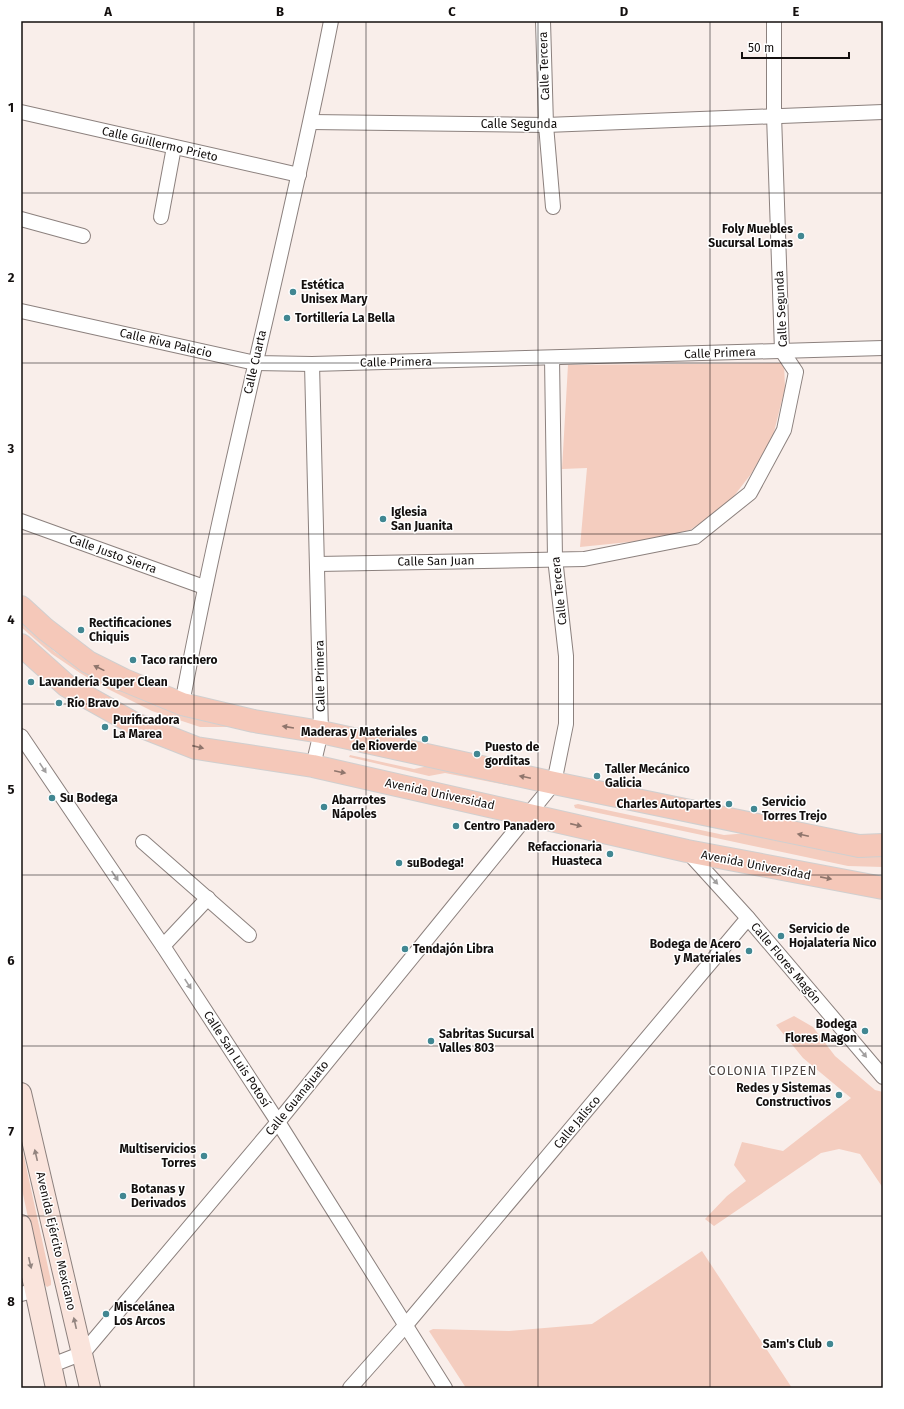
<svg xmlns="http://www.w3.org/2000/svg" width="904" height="1409" font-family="'Fira Sans',sans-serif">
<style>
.green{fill:#f4cdbf}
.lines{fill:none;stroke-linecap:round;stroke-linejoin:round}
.minor-casing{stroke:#8c817e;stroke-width:16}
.secondary-casing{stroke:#8c817e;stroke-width:22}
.primary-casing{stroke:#d0cfcf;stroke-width:24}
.minor{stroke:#fff;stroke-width:14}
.secondary{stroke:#fae4dc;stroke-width:20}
.primary{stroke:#f5c8b9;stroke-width:22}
.oneway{fill:#8f756c}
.oneway2{fill:#a19f9f}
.oneway3{fill:#92847f}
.grid{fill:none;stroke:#130f0e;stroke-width:1;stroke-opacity:0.55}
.poi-dot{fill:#418792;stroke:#fff;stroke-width:1.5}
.labels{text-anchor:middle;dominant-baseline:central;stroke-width:3;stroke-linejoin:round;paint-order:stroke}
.street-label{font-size:12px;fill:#130f0e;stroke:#fff}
.poi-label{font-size:12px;font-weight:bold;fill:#130f0e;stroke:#fff;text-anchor:start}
.neighbourhood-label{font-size:13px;letter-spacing:1px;fill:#4f4643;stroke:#fff}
.neatline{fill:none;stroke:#130f0e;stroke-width:1.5}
.grid-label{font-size:13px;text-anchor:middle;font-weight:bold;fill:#130f0e}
</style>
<rect width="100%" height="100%" fill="#f9eeea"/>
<g class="green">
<path d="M784,363L785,388L773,436L751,474L727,505L690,530L649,540L580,547L587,468L562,469L568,365Z"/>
<path d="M21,622L55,652L83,670L285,735L281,737L234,727H200L152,711L100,685L80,673L52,654L21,627Z"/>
<path d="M350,755L414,769L433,765L512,784L511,786L445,773L429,776L349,757Z"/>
<path d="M578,804L724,835L749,833L883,856V867L848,866L575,808L574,805Z"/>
<path d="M794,1016L813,1027L835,1056L875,1090L883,1092V1188L860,1154L839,1149L821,1153L714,1226L705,1219L727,1196L746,1181L734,1165L742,1142L783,1151L851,1098L803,1058L776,1025Z"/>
<path d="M21,1143L51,1281V1285L47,1287L42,1282L21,1185Z"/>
<path d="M702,1251L792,1388H466L429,1331L433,1329L509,1331L592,1324Z"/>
</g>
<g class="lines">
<g class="minor-casing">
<g id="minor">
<path d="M543,21L546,125L553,207"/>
<path d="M21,112L299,175"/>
<path d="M311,122L546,125L883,112"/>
<path d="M161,217L174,147"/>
<path d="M21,219L83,236"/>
<path d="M21,311L255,363L312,364L883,348"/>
<path d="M312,364L321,732L313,766"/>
<path d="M21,521L204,587"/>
<path d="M318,564L584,559L695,537L750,493L784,430L796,372L782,351L774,115V21"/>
<path d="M182,704C225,475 286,250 331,21"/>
<path d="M21,736L163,946L278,1122L445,1388"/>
<path d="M143,842L249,935"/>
<path d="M687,851L748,918L883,1077"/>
<path d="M163,946L208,898"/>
<path d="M21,1294L36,1290"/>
<path d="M52,1365L83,1353L278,1122L554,783L566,724V656L555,558L552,358"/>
<path d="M350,1388L405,1326L748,918"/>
</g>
</g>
<g class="secondary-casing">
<g id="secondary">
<path d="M21,1093L90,1388"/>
<path d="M21,1225L56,1388"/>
</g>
</g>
<g class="primary-casing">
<g id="primary">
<path d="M21,607L45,629L88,662L124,680L182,704L254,721L321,732L554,783L859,846L883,845"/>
<path d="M21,645L67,686L135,724L196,748L313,766L687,851L883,888"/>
</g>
</g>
<use href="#minor" class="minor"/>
<use href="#secondary" class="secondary"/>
<use href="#primary" class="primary"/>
</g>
<defs><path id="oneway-solid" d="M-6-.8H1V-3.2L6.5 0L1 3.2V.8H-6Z"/></defs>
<g class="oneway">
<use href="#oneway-solid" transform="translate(99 668) rotate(-154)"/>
<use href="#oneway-solid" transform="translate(288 727) rotate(-171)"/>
<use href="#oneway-solid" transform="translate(198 747) rotate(13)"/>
<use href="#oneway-solid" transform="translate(340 772) rotate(12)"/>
<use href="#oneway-solid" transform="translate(525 777) rotate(-168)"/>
<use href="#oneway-solid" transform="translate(576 825) rotate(13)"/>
<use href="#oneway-solid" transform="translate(803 835) rotate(-168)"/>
<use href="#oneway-solid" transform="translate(826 878) rotate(11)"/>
</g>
<g class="oneway2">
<use href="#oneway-solid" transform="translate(43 768) rotate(56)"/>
<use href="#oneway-solid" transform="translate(115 876) rotate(56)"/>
<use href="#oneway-solid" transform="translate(714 880) rotate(48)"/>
<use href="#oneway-solid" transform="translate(188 984) rotate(57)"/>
<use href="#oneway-solid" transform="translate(863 1053) rotate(50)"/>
</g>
<g class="oneway3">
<use href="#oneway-solid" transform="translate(36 1155) rotate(-103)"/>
<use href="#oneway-solid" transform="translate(30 1263) rotate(77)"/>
<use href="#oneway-solid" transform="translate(75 1323) rotate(-103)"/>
</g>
<path class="grid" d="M194,21V1388M366,21V1388M538,21V1388M710,21V1388M21,193H883M21,363H883M21,534H883M21,704H883M21,875H883M21,1046H883M21,1216H883"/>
<g class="poi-dot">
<circle cx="801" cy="236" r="4"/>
<circle cx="293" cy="292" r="4"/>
<circle cx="287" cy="318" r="4"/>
<circle cx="383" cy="519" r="4"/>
<circle cx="81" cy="630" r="4"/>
<circle cx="133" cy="660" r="4"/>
<circle cx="31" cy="682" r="4"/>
<circle cx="59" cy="703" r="4"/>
<circle cx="105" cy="727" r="4"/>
<circle cx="425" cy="739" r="4"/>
<circle cx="477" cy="754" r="4"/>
<circle cx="597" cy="776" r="4"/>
<circle cx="52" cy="798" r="4"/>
<circle cx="729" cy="804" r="4"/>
<circle cx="324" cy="807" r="4"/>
<circle cx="754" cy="809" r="4"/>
<circle cx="456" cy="826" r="4"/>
<circle cx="610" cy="854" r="4"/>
<circle cx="399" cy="863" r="4"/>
<circle cx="781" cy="936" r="4"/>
<circle cx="405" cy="949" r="4"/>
<circle cx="749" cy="951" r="4"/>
<circle cx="865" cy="1031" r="4"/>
<circle cx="431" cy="1041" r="4"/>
<circle cx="839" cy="1095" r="4"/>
<circle cx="204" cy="1156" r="4"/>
<circle cx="123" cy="1196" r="4"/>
<circle cx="106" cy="1314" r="4"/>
<circle cx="830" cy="1344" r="4"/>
</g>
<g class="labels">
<g class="street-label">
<text transform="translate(544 66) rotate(-92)">Calle Tercera</text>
<text x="519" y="124">Calle Segunda</text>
<text transform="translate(160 144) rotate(13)">Calle Guillermo Prieto</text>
<text transform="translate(781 309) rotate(-93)">Calle Segunda</text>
<text transform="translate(166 343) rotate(13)">Calle Riva Palacio</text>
<text transform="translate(720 353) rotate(-2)">Calle Primera</text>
<text transform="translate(255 362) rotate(-77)">Calle Cuarta</text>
<text transform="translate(396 362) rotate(-1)">Calle Primera</text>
<text transform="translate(113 554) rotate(20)">Calle Justo Sierra</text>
<text transform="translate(436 561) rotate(-1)">Calle San Juan</text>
<text transform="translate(559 591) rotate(-96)">Calle Tercera</text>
<text transform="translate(320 676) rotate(-91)">Calle Primera</text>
<text transform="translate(440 794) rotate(12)">Avenida Universidad</text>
<text transform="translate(756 865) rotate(11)">Avenida Universidad</text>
<text transform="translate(786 963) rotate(50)">Calle Flores Magón</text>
<text transform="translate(237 1059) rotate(57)">Calle San Luis Potosí</text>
<text transform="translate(297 1098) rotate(-51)">Calle Guanajuato</text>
<text transform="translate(577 1122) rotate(-50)">Calle Jalisco</text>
<text transform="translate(56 1241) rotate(77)">Avenida Ejército Mexicano</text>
</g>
<g class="poi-label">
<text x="793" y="229" text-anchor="end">Foly Muebles<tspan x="793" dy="14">Sucursal Lomas</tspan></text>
<text x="301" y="285">Estética<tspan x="301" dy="14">Unisex Mary</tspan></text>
<text x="295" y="318">Tortillería La Bella</text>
<text x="391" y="512">Iglesia<tspan x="391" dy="14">San Juanita</tspan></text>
<text x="89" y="623">Rectificaciones<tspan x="89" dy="14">Chiquis</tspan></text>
<text x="141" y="660">Taco ranchero</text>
<text x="39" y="682">Lavandería Super Clean</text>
<text x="67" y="703">Río Bravo</text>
<text x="113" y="720">Purificadora<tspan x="113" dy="14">La Marea</tspan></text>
<text x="417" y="732" text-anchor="end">Maderas y Materiales<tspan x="417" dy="14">de Rioverde</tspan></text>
<text x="485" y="747">Puesto de<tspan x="485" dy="14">gorditas</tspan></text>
<text x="605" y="769">Taller Mecánico<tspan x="605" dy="14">Galicia</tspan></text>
<text x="60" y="798">Su Bodega</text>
<text x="332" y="800">Abarrotes<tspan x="332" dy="14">Nápoles</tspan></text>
<text x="762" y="802">Servicio<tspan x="762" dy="14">Torres Trejo</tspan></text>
<text x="721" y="804" text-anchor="end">Charles Autopartes</text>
<text x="464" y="826">Centro Panadero</text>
<text x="602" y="847" text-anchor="end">Refaccionaria<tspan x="602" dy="14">Huasteca</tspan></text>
<text x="407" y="863">suBodega!</text>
<text x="789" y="929">Servicio de<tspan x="789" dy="14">Hojalatería Nico</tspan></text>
<text x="741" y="944" text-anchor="end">Bodega de Acero<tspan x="741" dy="14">y Materiales</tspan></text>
<text x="413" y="949">Tendajón Libra</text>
<text x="857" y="1024" text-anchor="end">Bodega<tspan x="857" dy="14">Flores Magon</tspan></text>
<text x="439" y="1034">Sabritas Sucursal<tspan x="439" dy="14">Valles 803</tspan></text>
<text x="831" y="1088" text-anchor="end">Redes y Sistemas<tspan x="831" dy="14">Constructivos</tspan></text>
<text x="196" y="1149" text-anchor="end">Multiservicios<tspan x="196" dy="14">Torres</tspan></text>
<text x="131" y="1189">Botanas y<tspan x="131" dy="14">Derivados</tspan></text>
<text x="114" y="1307">Miscelánea<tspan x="114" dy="14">Los Arcos</tspan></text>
<text x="822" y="1344" text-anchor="end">Sam's Club</text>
</g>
<g class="neighbourhood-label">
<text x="763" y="1070">COLONIA TIPZEN</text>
</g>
</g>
<rect width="904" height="1409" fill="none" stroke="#ffffff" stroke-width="44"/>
<path d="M742 52v6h107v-6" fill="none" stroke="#130f0e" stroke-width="2"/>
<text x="748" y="52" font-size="12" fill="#130f0e" stroke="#ffffff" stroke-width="3" paint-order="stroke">50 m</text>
<rect x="22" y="22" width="860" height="1365" class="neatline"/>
<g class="grid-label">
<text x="108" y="16">A</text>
<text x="280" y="16">B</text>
<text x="452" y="16">C</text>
<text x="624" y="16">D</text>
<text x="796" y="16">E</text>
<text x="11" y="112">1</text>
<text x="11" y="282">2</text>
<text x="11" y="453">3</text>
<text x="11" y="624">4</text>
<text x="11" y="794">5</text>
<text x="11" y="965">6</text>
<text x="11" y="1136">7</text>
<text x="11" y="1306">8</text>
</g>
</svg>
